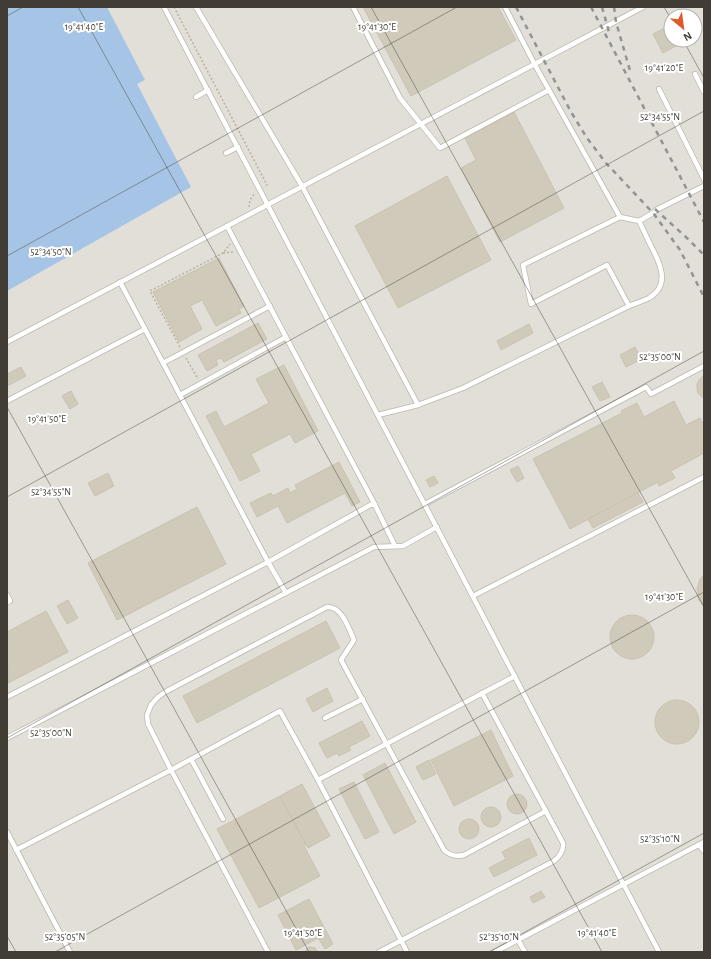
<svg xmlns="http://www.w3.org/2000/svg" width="711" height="959" font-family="'Alegreya Sans',sans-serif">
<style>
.industrial{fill:#e2dfd9;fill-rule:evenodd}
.water{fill:#a6c5e6}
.building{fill:#d0cabb;stroke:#c9c2af}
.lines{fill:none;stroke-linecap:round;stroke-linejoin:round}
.lane-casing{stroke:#bdb8ab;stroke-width:6}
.path{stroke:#bab29b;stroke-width:1.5;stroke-dasharray:2 2;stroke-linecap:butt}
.lane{stroke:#fff;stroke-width:4.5}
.rail{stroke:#939393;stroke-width:2.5;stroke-dasharray:5 5;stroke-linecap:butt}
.ticks{fill:none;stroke:#413d35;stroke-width:1;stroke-opacity:0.45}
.ticks-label{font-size:10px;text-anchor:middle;fill:#413d35;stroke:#fff;stroke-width:4;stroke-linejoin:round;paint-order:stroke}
</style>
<rect width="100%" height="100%" fill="#efede4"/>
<path class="industrial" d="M7,7H704V952H7ZM671,16H695V40H671Z"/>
<path class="water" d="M7,7H107L145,80L137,84L191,187L7,291Z"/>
<g class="building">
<path d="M363,7H498L516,40L411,96Z"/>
<path d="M671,25V40H687L663,53L653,34Z"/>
<path d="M514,112L564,208L500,242L461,168L476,160L465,138Z"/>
<path d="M447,176L491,260L398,308L355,226Z"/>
<path d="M219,258L244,306L239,309L241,313L216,326L202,300L190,306L202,329L179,342L153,292Z"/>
<path d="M258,323L267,339L224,362L221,358L216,360L218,365L207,371L198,355Z"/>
<path d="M529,324L533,333L501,350L497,341Z"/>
<path d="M635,347L642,359L626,367L620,355Z"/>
<path d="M284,365L318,431L295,443L290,434L251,454L260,471L240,481L206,416L216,411L224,427L269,403L256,379Z"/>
<path d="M21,367L26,376L7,386V374Z"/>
<path d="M704,375V399L698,393L697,389V384L699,380Z"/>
<path d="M602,382L610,397L600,401L592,387Z"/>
<path d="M71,391L78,404L70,409L62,396Z"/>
<path d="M674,401L686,425L700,418L704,426V453L671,471L675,478L659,486L658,482L570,529L533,459L622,413L621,411L637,403L644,417Z"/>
<path d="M339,462L360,502L352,506L345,493L287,523L278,506L257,517L250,503L271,493L273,496L288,488L290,493L297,489L295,485Z"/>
<path d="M518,466L524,478L517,482L510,470Z"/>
<path d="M108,473L114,486L95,496L88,483Z"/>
<path d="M434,476L438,483L430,487L426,480Z"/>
<path d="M638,493L643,502L593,528L588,519Z"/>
<path d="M197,507L226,564L117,620L88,563Z"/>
<path d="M704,575V607L699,600L697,589L700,579Z"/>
<path d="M68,600L78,618L67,624L57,606Z"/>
<path d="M46,611L68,652L8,683L7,632Z"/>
<circle cx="632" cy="637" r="22"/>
<path d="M326,621L340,648L197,723L183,696Z"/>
<path d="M327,688L333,701L313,712L306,699Z"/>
<circle cx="677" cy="722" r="22"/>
<path d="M362,721L370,736L349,747L351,750L339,756L337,753L327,758L319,743Z"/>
<path d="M491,730L513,776L454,806L431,760Z"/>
<path d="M429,760L436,774L423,780L416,767Z"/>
<path d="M385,763L416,822L394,834L363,775Z"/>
<path d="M354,782L379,832L365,839L339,789Z"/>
<path d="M302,784L330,836L308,848L280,796Z"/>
<circle cx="517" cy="804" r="10"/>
<path d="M280,796L306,845L304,846L320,876L259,908L217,829Z"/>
<circle cx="491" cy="817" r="10"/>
<circle cx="469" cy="829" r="10"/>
<path d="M529,838L537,855L494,877L489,868L506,859L502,852Z"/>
<path d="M541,891L545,897L533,903L530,897Z"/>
<path d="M309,899L333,944L325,949L318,938L296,950L278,915Z"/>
<path d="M308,947H310L315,948L318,952H305Z"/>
</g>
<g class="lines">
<g class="lane-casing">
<g id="lane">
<path d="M164,7L659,952"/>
<path d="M196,7L302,186L418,405"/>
<path d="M353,7L400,98L440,148L549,90"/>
<path d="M695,74L704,92"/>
<path d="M659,89L704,179"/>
<path d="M196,97L208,90"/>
<path d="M226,153L238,147"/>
<path d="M620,217L639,221"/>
<path d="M227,226L374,503"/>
<path d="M120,282L163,363L270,306"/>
<path d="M629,306C636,303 643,301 649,298C671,285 660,263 651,246C647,238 643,229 639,221L653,213L656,210L704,186"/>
<path d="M7,342L643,7"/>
<path d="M180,395L286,337"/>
<path d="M7,401L145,329"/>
<path d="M378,415L418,405L463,388L629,306L607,265L531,304L523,265L620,217L535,65L505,7"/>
<path d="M425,504L646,387L651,394L704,366"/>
<path d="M286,593L268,562L374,503L395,546"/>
<path d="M7,595L10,601L7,602"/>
<path d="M473,596L704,477"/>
<path d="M7,697L268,562L163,363"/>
<path d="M325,718L363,699"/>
<path d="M7,738L374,547L403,546L437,527"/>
<path d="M191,759L223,819"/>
<path d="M318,780L280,711L171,770L148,724L147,715L151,705L158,697L165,692L327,607C342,606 349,629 354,640L341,660L444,850C450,856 456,857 464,855L546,811"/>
<path d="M7,832L70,952"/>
<path d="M699,845L704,851"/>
<path d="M16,850L171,770L268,952"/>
<path d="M518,940L525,952"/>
<path d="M379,952L554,861C560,856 564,851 563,843L482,693"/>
<path d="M407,952L318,780L515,676"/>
<path d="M495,952L704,842"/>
</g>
</g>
<g class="path">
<path d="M174,7L267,185L264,186"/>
<path d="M249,207L250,200L255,193"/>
<path d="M223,253L233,252"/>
<path d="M180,347L150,291L223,253L230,244"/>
<path d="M186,358L198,379"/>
</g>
<use href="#lane" class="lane"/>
<g class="rail">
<path d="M516,7L571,112L587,138L606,163L654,214L680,250L704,297"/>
<path d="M591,7L704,222"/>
<path d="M602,7L609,32"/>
<path d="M614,7L616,22L631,74"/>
<path d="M655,209L688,239L704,255"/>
</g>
</g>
<path class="ticks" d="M78,7L602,952M371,7L704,607M664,7L671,19M7,16L23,7M683,40L704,78M7,256L457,7M7,407L309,952M7,497L704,111M7,738L704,351M7,936L16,952M55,952L704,592M489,952L704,833"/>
<g class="ticks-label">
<text x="84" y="30">19°41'40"E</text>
<text x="377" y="30">19°41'30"E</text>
<text x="664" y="71">19°41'20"E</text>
<text x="660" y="120">52°34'55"N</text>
<text x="51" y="255">52°34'50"N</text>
<text x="660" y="360">52°35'00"N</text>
<text x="47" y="422">19°41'50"E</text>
<text x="51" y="495">52°34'55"N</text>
<text x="664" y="600">19°41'30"E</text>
<text x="51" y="736">52°35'00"N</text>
<text x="660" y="842">52°35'10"N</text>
<text x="303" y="936">19°41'50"E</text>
<text x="597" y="936">19°41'40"E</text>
<text x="65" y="940">52°35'05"N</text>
<text x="499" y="940">52°35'10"N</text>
</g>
<rect width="711" height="959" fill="none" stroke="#413d35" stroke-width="16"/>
<g transform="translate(683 28) rotate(151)"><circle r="19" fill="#ffffff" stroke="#b3b1ae"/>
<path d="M0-3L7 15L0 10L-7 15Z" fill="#df5a2b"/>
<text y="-6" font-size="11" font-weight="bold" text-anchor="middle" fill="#413d35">N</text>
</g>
</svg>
